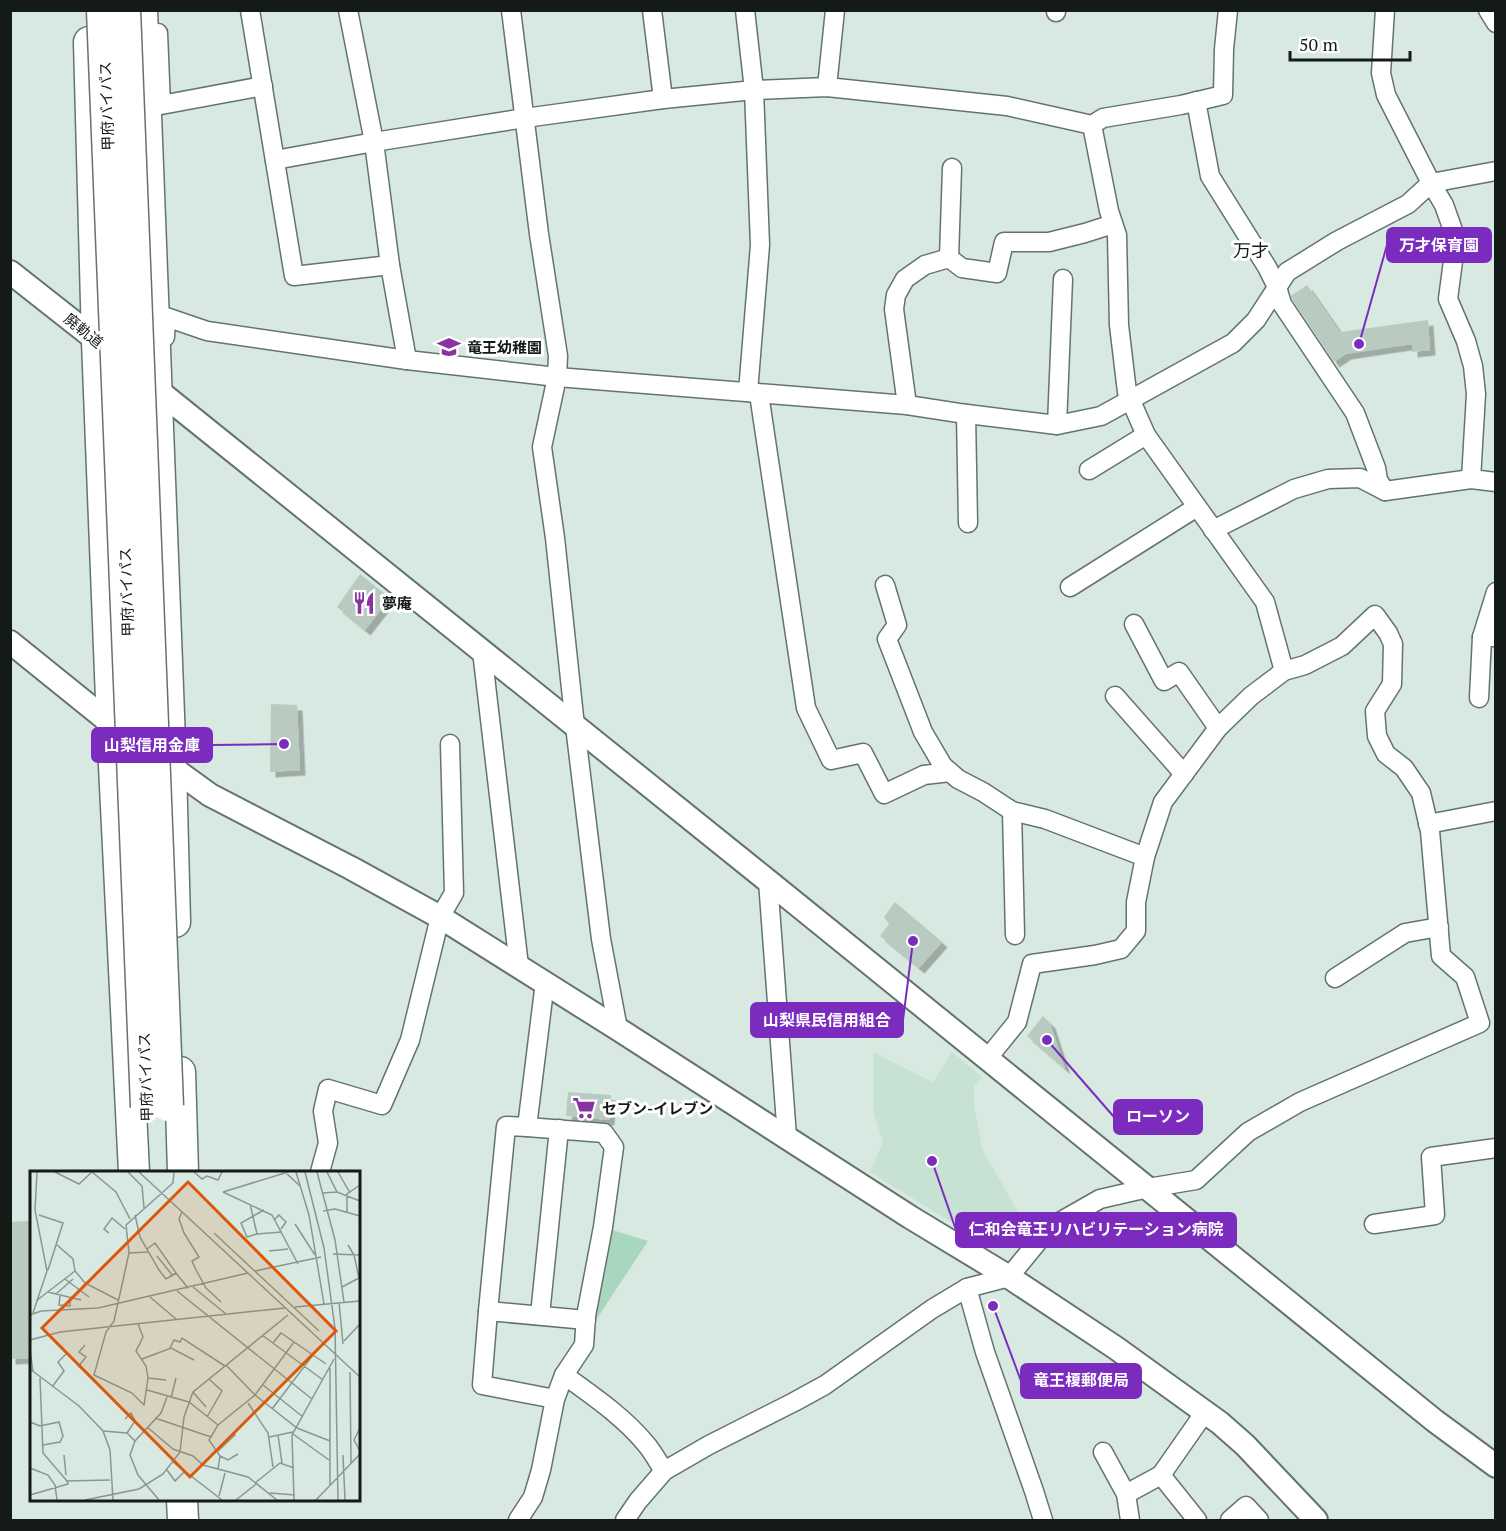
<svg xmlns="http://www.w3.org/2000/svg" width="1506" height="1531" font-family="'PT Serif','Noto Sans JP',serif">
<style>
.built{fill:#c7e1d3}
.green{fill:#a7d7be}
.building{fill:#b9cac1;filter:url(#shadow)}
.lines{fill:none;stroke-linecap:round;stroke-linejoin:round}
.minor-casing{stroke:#64746c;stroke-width:21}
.tertiary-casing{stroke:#64746c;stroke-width:26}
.trunk-casing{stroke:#64746c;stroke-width:33}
.minor{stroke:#fff;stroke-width:18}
.tertiary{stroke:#fff;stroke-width:22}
.trunk{stroke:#fff;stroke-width:30}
.trunk-bridge-casing{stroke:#64746c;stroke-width:33;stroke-linecap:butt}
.trunk-bridge{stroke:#fff;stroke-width:30}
.labels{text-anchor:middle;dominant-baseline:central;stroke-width:6;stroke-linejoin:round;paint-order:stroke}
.street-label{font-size:15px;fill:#141b17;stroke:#fff}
.poi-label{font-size:15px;font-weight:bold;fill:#141b17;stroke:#fff;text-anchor:start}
.quarter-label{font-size:18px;fill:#141b17;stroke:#fff}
.inset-road{fill:none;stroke:#899790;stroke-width:1.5}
.view{fill:#dd560d;fill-opacity:0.15;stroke:#dd560d;stroke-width:3}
.inset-edge{fill:none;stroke:#141b17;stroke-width:3}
.leader{fill:none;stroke:#7b2cbf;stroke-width:2}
.callout-dot{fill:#7b2cbf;stroke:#fff;stroke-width:2}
.callout{fill:#7b2cbf;stroke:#7b2cbf;stroke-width:2}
.callout-label{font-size:16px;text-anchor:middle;font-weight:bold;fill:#fff}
</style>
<defs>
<filter id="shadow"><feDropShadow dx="5.5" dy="5.5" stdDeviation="0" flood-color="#0004"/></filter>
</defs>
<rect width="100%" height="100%" fill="#d7e9e0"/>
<path class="built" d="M873,1052L933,1082L952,1052L982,1077L974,1086V1104L982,1149L1018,1212L990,1246L870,1172L883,1142L874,1114Z"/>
<path class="green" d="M609,1229L648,1241L590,1329Z"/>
<g class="building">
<path d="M1307,285L1340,332L1428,320L1430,350L1412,352V344L1346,354L1334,362L1292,299L1291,296Z"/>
<path d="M360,574L390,598L365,630L337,607Z"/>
<path d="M271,704L297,705L300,770L270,772Z"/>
<path d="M895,902L942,942L919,968L880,936L889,924L884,917Z"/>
<path d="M1043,1016L1050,1023L1065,1069L1027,1036Z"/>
<path d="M568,1092L611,1095L609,1120L566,1116Z"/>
<path d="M30,1221V1235H32V1358L10,1359V1222Z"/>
</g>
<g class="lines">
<g class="minor-casing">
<g id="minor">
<path d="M250,10L294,276L390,265"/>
<path d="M348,10L374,142L390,265L407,360"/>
<path d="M511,10L539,234L558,356L557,377L542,447L555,538L575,726L601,939L618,1029"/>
<path d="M652,10L663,99"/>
<path d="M745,10L754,90L760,245L748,392"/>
<path d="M1385,10L1381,73L1386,95L1431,183L1444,205L1454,233L1453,261L1448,299L1466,341L1473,366L1476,394L1471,479"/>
<path d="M1488,10L1496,23"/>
<path d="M1056,12V10"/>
<path d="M158,33L161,105L263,86"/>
<path d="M827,87L835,10"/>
<path d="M1196,101L1210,176L1267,267L1277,287L1282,304L1355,413L1376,468L1378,480L1385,491"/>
<path d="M1092,125L1109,211L1117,235L1119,325L1127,392L1146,435L1265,602L1284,671"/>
<path d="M275,160L374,142L525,118L663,99L754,90L827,87L1007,106L1092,125L1103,118L1181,105L1223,95L1224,49L1228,10"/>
<path d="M949,258L952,168"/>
<path d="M165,337L166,317L207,331L407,360L557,377L907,405L959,413L1057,425L1101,416L1233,343L1256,320L1287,272L1337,241L1408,204L1431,183L1496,171"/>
<path d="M759,394L806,708L831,760L863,753L884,794L924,775L950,772"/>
<path d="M907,405L894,309L896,295L905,279L925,265L949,258L962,268L997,273L1004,242H1049L1085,233L1113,224"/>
<path d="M966,414L968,523"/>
<path d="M1057,425L1063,279"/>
<path d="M1089,470L1146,435"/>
<path d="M1213,530L1294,489L1328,479L1360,478L1385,491L1471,479L1496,482"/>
<path d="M885,585L897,625L887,639L923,732L943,766L958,779L983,792L1012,811L1045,819L1145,857"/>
<path d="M1070,587L1197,507"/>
<path d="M1496,592L1482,637H1496"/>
<path d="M1134,624L1164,681L1179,672L1218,728"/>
<path d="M482,651L519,966"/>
<path d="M1115,696L1184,774"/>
<path d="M1479,698L1482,637"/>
<path d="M1012,811L1015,935"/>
<path d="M1428,824L1496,811"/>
<path d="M768,881L787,1137"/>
<path d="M1335,978L1405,933L1439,927"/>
<path d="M527,1127L506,1126L488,1311L482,1385L555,1399"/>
<path d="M320,1172L328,1143L323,1111L328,1089L382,1105L410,1040L440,917L454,893L450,744"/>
<path d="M1374,1224L1435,1215L1431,1157L1496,1148"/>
<path d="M967,1288L985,1352L1034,1491L1043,1520"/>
<path d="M488,1311L586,1320"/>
<path d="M540,1315L559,1129"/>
<path d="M564,1375C593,1396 624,1417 646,1444C653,1452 658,1462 664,1471"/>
<path d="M1103,1452L1126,1494L1130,1520"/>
<path d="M1161,1475L1197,1520"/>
<path d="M1126,1494L1161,1475L1205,1412"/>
<path d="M518,1520L533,1497L541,1470L555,1399L564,1375L584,1345L586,1316L603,1227L614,1147L604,1133L527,1127L545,982"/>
<path d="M625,1520L638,1501L664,1471L709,1445L794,1402L825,1385L932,1309L967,1288L1009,1277L1049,1228L1100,1199L1148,1188L1196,1180L1248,1132L1300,1102L1480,1023L1465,977L1441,956L1430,831L1421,793L1404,768L1386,754L1377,736L1375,711L1392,684L1393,644L1388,633L1375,615L1342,646L1305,665L1284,671L1251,696L1218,728L1163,802L1145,857L1136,902V931L1121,949L1095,955L1032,964L1017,1022L987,1059"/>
<path d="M1230,1520L1246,1506L1259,1520"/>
</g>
</g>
<g class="tertiary-casing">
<g id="tertiary">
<path d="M10,272L104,346"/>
<path d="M150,384L768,881L1435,1421L1496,1466"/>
<path d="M10,642L119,730"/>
<path d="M163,761L210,795L351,868L440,917L618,1029L910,1217L1009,1277L1116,1348L1220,1423L1245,1445L1316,1520"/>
</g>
</g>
<g class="trunk-casing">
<g id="trunk">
<path d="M142,10L171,767L175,922"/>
<path d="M89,42L97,341L112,725L134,1172"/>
<path d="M180,1072L183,1172"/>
<path d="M182,1500L183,1520"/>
</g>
</g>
<use href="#minor" class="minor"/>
<use href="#tertiary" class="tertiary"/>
<use href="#trunk" class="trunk"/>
<g class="trunk-bridge-casing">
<g id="trunk-bridge">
<path d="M102,10L146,1107"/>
<path d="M125,10L168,1106"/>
</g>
</g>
<use href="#trunk-bridge" class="trunk-bridge"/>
</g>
<defs>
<g id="school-bare" transform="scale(1.8)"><path d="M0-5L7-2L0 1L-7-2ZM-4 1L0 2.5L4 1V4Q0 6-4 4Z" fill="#8933a1" stroke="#fff" stroke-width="2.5" paint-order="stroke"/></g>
<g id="restaurant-bare" transform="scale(1.8)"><path d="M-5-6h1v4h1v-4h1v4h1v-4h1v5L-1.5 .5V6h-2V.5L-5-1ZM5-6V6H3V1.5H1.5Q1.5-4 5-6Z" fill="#8933a1" stroke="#fff" stroke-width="2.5" paint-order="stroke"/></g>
<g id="supermarket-bare" transform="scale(1.8)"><path d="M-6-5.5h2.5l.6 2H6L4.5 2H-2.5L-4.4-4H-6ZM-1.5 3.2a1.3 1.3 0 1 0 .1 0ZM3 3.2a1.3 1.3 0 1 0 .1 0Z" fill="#8933a1" stroke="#fff" stroke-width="2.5" paint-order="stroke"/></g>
</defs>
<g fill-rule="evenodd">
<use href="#school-bare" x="449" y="347"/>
<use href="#restaurant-bare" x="364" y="603"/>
<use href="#supermarket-bare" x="584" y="1108"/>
</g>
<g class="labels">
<g class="street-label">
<text transform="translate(106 106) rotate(-92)">甲府バイパス</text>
<text transform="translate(84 330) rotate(39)">廃軌道</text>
<text transform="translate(126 592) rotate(-92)">甲府バイパス</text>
<text transform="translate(145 1077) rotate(-92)">甲府バイパス</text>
</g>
<g class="poi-label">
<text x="467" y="347">竜王幼稚園</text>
<text x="382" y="603">夢庵</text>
<text x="602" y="1108">セブン-イレブン</text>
</g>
<g class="quarter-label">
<text x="1251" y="250">万才</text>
</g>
</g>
<g transform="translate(30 1171)">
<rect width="330" height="330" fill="#d7e9e0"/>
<path class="inset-road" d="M25,1L49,13L62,1L86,21L100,48M98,1L112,15L114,37M109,1L330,206M164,1L172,8L177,5L188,9L192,1M255,1L270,15M266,1L279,44L294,133M275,1L294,77L305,157L308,329M287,1L305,69L314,131M297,1L307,21M308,1L320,22M193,21L242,44L268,93M193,21L258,1M293,22L307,21L330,30M220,33L227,63L252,61M293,40L305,38L330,45M152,41L149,48L154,62L169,86L162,90L166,99L176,117L191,131M317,41V23L330,14M9,44L33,52L18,99M105,44L110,66L129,99L136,108L146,102L158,117M245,48L249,44L256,51L251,58M265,53L285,84M79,62L74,58L82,47L95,58M184,62L289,160M227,63L217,66L211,52L234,39M27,74L43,88L45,100L55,112L88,129M117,78L125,72L146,102M239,80L258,78M99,82L118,81M303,83L330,84M127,85L143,105M225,100L291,86M35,108L59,126M163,116L196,143M312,116L329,107L324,84L318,74M147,120L282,228M18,121L51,129M26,123L43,108M30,125L29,134L40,135V128M120,126L146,148M6,130L45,100M309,131L313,173M265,136L330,130M3,142L17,100L5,39L7,1M0,144L11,140L68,137L218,102M108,153L113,166L106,180L116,195L118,207L114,234L102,222L64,204L76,161L84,150L99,82L96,54L143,12L144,1M232,164L293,209M0,169L30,161L255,137M314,170L330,153M243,172L251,162L296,193M140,177L144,169L150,171L152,167L195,195M0,178L3,201M112,188L141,177L164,189M196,194L225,224L267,257L300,270M48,196L56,186L49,181L55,174M300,197V314M0,198L49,235L73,260L80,279L83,329M320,201L321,292M10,207L13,282L37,310M118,207L136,209M233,214L273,246M22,216L34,200L28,191L36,183M117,219L159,231L188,254M163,221L176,236M141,227L146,207M218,232L238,262L243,296M242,238L283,184M177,246L192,220L179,208M125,247L181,266M95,248L101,242L105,250L97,262M0,251L10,255L29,251L33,265L30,271L13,274M117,256L143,278L163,285L173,294L218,306L247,329M330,257L324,269L330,280M73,260L97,262L105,270M263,263L299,289M248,264L252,292M239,266L263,261M188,280L205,264L203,261M34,284L36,304M313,284L315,329M190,285L179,269L188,254L225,224L264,171M143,291L192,329M0,297L18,304L25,314L27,329M188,298L190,285L198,289L208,283M137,299L145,310L155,300M225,312L250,292L264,297M240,322L265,324M0,324L38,313L37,310L80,309M189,325L195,302M55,329L109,318L133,303L150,281L154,246L163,221L258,144M129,329L108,304L100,284L105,270L131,242L137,226M206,329L226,313M264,329L262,264L304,188M286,329L330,283"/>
<path class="view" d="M158,11L306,160L160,306L12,157Z"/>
<rect width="330" height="330" class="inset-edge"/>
</g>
<path class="leader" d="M1359 344L1387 245M284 744L212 745M913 941L903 1020M1047 1040L1114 1117M932 1161L956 1230M993 1306L1021 1381"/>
<g class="callout-dot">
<circle cx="1359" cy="344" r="6"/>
<circle cx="284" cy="744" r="6"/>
<circle cx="913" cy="941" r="6"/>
<circle cx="1047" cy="1040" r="6"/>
<circle cx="932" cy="1161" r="6"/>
<circle cx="993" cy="1306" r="6"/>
</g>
<g class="callout">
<rect x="1387" y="228" width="104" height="34" rx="6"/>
<rect x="92" y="728" width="120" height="34" rx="6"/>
<rect x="751" y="1003" width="152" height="34" rx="6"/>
<rect x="1114" y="1100" width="88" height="34" rx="6"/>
<rect x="956" y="1213" width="280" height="34" rx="6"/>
<rect x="1021" y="1364" width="120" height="34" rx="6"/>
</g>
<g class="callout-label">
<text x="1439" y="251">万才保育園</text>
<text x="152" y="751">山梨信用金庫</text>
<text x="827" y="1026">山梨県民信用組合</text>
<text x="1158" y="1122">ローソン</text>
<text x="1096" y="1235">仁和会竜王リハビリテーション病院</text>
<text x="1081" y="1386">竜王榎郵便局</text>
</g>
<rect width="1506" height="1531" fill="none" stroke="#141b17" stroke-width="24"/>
<path d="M1290 51v9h120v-9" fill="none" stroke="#141b17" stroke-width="3"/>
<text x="1299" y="51" font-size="18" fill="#141b17" stroke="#ffffff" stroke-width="4.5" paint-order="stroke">50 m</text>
</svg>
